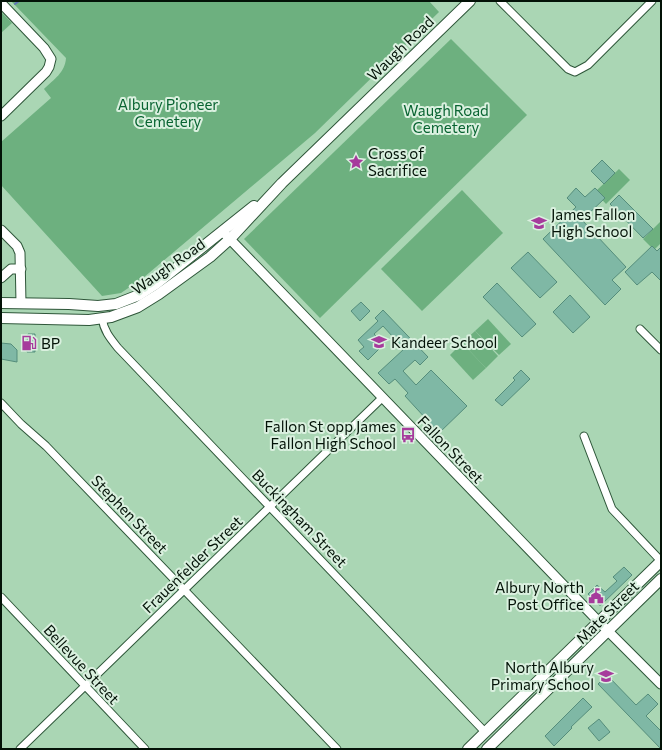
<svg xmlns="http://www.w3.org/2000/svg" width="662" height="750" font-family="Commissioner,sans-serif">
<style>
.green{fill:#6db07f}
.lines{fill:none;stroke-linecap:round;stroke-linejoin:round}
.stream{stroke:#6072b8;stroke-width:2}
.building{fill:#7fb8a5;stroke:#558d7b}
.minor-casing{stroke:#2e5639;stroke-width:9}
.tertiary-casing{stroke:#2e5639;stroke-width:11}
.secondary-casing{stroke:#2e5639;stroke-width:12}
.minor{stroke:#fff;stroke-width:7}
.tertiary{stroke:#fff;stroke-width:9}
.secondary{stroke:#fff;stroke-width:10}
.labels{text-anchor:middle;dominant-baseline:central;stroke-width:4;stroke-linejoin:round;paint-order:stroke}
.street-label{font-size:15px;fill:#031207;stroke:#daf0df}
.park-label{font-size:15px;fill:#096432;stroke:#daf0df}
.poi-label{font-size:15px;fill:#031207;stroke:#daf0df;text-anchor:start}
</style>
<rect width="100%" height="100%" fill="#aad6b4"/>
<g class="green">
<path d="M11,1H429L439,12L315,133L143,278L121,293L102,296L1,185V142L51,98L44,89C54,79 65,73 66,58Z"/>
<path d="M1,12L12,23L1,33Z"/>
<path d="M451,39L527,115L320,318L244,239Z"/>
<path d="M619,169L630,180L606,204L595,192Z"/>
<path d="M462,190L503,233L422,311L381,269Z"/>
<path d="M661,221V243L654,250L643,239Z"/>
<path d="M488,319L511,344L499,355L475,331Z"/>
<path d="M475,331L498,356L486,368L462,343Z"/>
<path d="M462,343L486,368L473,380L450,355Z"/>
</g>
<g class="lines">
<path class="stream" d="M15,4L19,1"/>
</g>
<g class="building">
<path d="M602,160L615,173L604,184L591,171Z"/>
<path d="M576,188L585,197L595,188L605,198L582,220L626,267L612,280L621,289L605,305L543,239L576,207L567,198Z"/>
<path d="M619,195L653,229L643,238L610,204Z"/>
<path d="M652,246L657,251L661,247V281L652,272L637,285L625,272Z"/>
<path d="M528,252L557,282L540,298L511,268Z"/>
<path d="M497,283L536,324L522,337L483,297Z"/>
<path d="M570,295L590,317L573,333L553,312Z"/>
<path d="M361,302L370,311L360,321L351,311Z"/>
<path d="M383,310L428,357L420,365L415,360L403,371L416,385L431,370L467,406L439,433L405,396L408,393L395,379L389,384L378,373L404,349L383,326L374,334L384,344L368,360L359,351L364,347L358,340L378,321L375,318Z"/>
<path d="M28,334H35V352H27Z"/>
<path d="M1,343L11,344L17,350V362L1,359Z"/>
<path d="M521,370L530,379L502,406L495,400L515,380L513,378Z"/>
<path d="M624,567L632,575L601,605H599L588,594L597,585L605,592L617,581L613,577Z"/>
<path d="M607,675L636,705L648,694L658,704L646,716L661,731V749L598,684Z"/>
<path d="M583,698L592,707L571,727L572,728L554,746L545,736Z"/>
<path d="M599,719L610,732L599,741L588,728Z"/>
</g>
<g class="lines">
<g class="minor-casing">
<g id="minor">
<path d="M500,1L568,69L575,72L588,65L652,1"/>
<path d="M102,318C104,331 110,338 118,348L485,732"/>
<path d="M640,329L661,350"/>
<path d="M1,403L21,424L46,446L337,749"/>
<path d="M584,436L612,509L661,561"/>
<path d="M1,597L145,749"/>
<path d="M20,749L382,398"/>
</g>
</g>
<g class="tertiary-casing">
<g id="tertiary">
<path d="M1,3L44,48L51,59L49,67L46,72L1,116"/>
<path d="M1,230L17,246L20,253L21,303"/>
<path d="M225,234L599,622L661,684"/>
<path d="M1,278L11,269H21"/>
</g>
</g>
<g class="secondary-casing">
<g id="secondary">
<path d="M1,303L69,304L98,306L116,304L139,295L156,284L254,206"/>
<path d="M1,318L89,320L111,317L138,307L159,294L210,257L230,239L282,183L470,1"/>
<path d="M468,749L661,561"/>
<path d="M487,749L661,579"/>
</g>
</g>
<use href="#minor" class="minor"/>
<use href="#tertiary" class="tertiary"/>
<use href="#secondary" class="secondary"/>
</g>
<defs>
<g id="sight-bare" transform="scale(1.2)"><path d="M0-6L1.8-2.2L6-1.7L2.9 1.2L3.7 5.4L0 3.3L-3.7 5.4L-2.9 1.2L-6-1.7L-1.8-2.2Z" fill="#a63b9c" stroke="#daf0df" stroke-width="2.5" paint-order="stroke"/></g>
<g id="school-bare" transform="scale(1.2)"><path d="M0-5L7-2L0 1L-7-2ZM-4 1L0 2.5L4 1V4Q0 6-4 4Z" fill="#a63b9c" stroke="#daf0df" stroke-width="2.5" paint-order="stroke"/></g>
<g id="fuel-bare" transform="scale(1.2)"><path d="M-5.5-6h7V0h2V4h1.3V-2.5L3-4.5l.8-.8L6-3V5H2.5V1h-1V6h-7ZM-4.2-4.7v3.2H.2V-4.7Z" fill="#a63b9c" stroke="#daf0df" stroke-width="2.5" paint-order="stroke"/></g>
<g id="bus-bare" transform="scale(1.2)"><path d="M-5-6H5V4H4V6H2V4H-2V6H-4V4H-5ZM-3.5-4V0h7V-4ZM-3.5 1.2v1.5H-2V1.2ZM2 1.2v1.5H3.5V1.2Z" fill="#a63b9c" stroke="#daf0df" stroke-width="2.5" paint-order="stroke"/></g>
<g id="civic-bare" transform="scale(1.2)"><path d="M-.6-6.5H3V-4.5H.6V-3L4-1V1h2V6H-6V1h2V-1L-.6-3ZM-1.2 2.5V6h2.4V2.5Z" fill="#a63b9c" stroke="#daf0df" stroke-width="2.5" paint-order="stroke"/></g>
</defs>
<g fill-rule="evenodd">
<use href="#sight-bare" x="356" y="162"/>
<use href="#school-bare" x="539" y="223"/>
<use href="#school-bare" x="379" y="342"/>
<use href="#fuel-bare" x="29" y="343"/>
<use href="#bus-bare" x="408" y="435"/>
<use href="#civic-bare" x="596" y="596"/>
<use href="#school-bare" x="606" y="676"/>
</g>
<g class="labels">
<g class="street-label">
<text transform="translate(400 48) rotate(-44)">Waugh Road</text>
<text transform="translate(168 266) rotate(-35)">Waugh Road</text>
<text transform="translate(451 449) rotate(46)">Fallon Street</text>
<text transform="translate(130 514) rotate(46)">Stephen Street</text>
<text transform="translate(300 518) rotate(46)">Buckingham Street</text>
<text transform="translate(192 564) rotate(-44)">Frauenfelder Street</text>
<text transform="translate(607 612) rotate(-45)">Mate Street</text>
<text transform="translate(82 664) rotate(47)">Bellevue Street</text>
</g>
<g class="park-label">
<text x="168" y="104">Albury Pioneer<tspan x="168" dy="17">Cemetery</tspan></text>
<text x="446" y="110">Waugh Road<tspan x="446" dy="17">Cemetery</tspan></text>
</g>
<g class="poi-label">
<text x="368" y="153">Cross of<tspan x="368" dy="17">Sacrifice</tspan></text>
<text x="551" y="214">James Fallon<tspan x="551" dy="17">High School</tspan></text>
<text x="391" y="342">Kandeer School</text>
<text x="41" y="343">BP</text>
<text x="396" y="426" text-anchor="end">Fallon St opp James<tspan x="396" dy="17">Fallon High School</tspan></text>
<text x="584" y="587" text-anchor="end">Albury North<tspan x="584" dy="17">Post Office</tspan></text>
<text x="594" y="667" text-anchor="end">North Albury<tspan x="594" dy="17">Primary School</tspan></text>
</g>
</g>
<rect width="662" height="750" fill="none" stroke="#031207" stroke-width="4"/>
</svg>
